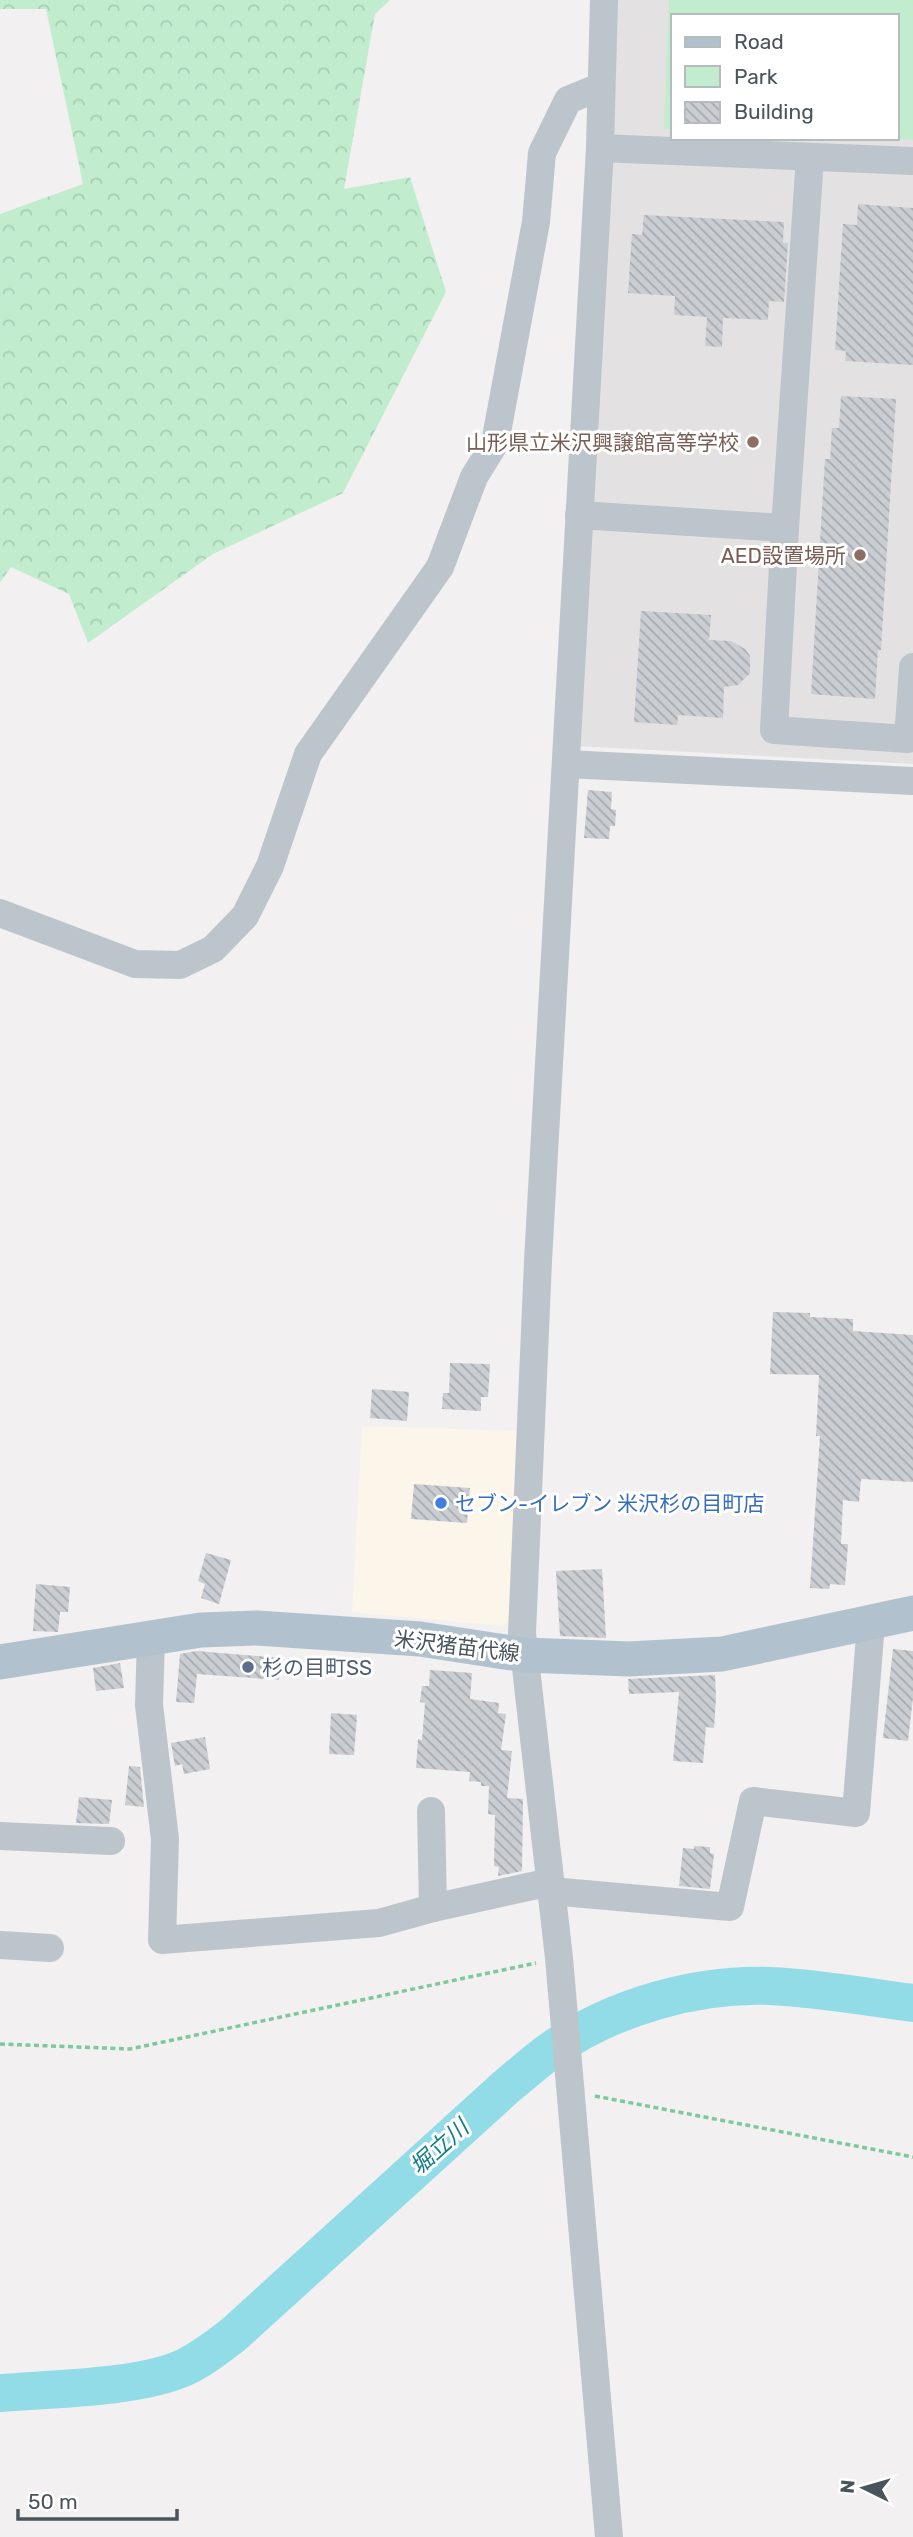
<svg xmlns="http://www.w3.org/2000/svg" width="913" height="2537" font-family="Rubik,'Noto Sans JP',sans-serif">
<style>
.commercial{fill:#fbf5ea}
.education{fill:#e3e1e1;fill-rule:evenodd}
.forest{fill:url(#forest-crowns)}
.green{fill:#c1edce}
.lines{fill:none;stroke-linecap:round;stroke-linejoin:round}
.river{stroke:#91dce7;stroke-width:38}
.building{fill:url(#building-back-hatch)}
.path{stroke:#7bc99c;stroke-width:3.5;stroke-dasharray:5 3.5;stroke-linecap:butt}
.minor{stroke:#bcc5cb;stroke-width:28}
.major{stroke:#b1c1cd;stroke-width:35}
.education-dot{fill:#8d6e63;stroke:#fff;stroke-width:2.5}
.shop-dot{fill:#3f7fe0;stroke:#fff;stroke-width:2.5}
.service-dot{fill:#5c6f8a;stroke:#fff;stroke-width:2.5}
.labels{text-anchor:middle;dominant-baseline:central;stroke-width:6;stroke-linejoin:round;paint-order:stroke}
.education-label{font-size:21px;fill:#785e54;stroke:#fff;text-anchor:end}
.shop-label{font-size:21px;fill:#366cbe;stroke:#fff;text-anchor:start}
.street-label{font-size:21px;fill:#49545c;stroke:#fff}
.service-label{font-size:21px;fill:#4e5e75;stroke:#fff;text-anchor:start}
.water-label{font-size:23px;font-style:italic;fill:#147d8c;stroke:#fff}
</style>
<defs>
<pattern id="forest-crowns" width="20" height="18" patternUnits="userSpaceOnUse" patternTransform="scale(1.75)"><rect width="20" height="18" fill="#c1edce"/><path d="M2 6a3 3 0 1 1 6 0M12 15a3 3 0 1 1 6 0" fill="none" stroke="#a7cdb3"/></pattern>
<pattern id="building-back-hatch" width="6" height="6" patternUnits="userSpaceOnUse" patternTransform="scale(1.75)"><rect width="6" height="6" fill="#cacdd2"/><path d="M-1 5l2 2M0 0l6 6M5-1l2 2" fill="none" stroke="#a6a9ae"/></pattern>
</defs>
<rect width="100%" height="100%" fill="#f2f0f0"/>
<path class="commercial" d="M362,1426L524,1431L514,1616L503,1626L352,1612Z"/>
<path class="education" d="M616,0H913V764L577,746ZM673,16H897V138H673Z"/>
<path class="forest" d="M0,0H390L375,14L344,189L410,177L446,292L343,493L213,554L88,643L69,594L11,567L0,582V214L83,184L46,9H0Z"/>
<path class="green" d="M669,0H913V140L880,138H897V16H673V129H664Z"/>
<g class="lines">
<path class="river" d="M0,2393C51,2389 138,2388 183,2368C201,2360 217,2347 233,2335L507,2086C522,2074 537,2060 553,2049C613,2007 697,1983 770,1986C818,1988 866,1997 913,2003"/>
</g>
<g class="building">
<path d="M858,204L913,208V365L845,361L846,351L835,350L843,224L857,225Z"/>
<path d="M644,215L784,222L783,243H788L784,302L769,301L768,320L723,318L722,347L705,346L707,317L674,315L675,296L628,293L632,234L642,235Z"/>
<path d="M841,396L896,399L881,650H878L875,699L811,694L825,459H830L832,428H839Z"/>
<path d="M641,611L711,615L709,640L731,641L745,649L750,656V673L738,685L724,687L723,718L678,715L677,725L634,722Z"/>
<path d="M588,790L612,792L611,809L616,810L615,826H610L609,839L584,838Z"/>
<path d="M773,1312L810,1313V1317L853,1319V1331L913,1335V1482L861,1479L859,1502L843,1500L841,1544H848L845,1585L830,1584L829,1589L810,1588L820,1436H816L819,1375L770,1374Z"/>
<path d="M450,1363L490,1364L488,1397H481V1411L442,1409L443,1393H449Z"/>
<path d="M372,1389L409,1392L407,1421L370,1418Z"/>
<path d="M414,1484L470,1488L467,1523L411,1519Z"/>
<path d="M206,1553L231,1560L219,1604L201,1598L205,1584L198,1581Z"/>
<path d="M602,1569L606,1638L560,1636L556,1571Z"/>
<path d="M36,1584L70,1587L68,1612H60L58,1632L33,1631Z"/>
<path d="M893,1649L913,1651V1698L908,1741L883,1738Z"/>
<path d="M196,1651L281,1658L279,1680L197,1674L194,1703L176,1702L180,1654Z"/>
<path d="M120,1663L124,1688L96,1691L93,1668Z"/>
<path d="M430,1670L472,1673L470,1699L499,1703L498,1713L506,1714L501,1750L512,1751L507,1798L523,1799L522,1871L498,1876L499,1867L494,1866L495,1815L488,1814L489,1786H481V1782L469,1781L470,1772L416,1768L418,1739L422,1740L425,1703L420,1702L422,1686H429Z"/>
<path d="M715,1675L716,1698L714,1728L706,1727L703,1763L673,1761L679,1692L629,1694L628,1679Z"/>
<path d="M331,1713L357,1715L354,1755L329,1754Z"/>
<path d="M205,1737L210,1769L184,1774L182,1764L175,1766L171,1743Z"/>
<path d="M129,1766L140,1767L144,1807L125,1805Z"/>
<path d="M79,1797L112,1800L109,1824L76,1823Z"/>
<path d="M694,1846L710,1847V1853L714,1854L710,1889L679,1886L683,1848L694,1849Z"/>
</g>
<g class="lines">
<g class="path">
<path d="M0,2044L130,2049L536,1963"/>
<path d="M595,2096L913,2157"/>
</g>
<g class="minor">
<path d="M604,0L600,148L538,1261L522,1633L559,1958L609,2537"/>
<path d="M600,148L913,161"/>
<path d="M579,515L785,528L810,157"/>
<path d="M785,528L774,730L908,739L913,667"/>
<path d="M566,764L913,781"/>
<path d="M0,913L135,964L180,965L213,949L245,916L270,866L308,754L440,567L474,477L495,443L536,222L542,153L568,100L600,87"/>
<path d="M151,1637L149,1705L165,1839L162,1940L379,1923L433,1908L550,1882"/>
<path d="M431,1811L433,1908"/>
<path d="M0,1836L111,1841"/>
<path d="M551,1891L730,1907L753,1801L856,1813L871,1623"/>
<path d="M0,1945L50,1948"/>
</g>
<path class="major" d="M0,1662L201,1630L257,1628L420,1639L525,1655L629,1659L722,1654L913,1613"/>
</g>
<g class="education-dot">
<circle cx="753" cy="442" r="7"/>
<circle cx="860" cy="555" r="7"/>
</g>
<circle class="shop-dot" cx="441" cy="1503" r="7"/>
<circle class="service-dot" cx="248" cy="1667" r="7"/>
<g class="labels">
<g class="education-label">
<text x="739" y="442">山形県立米沢興譲館高等学校</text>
<text x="846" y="555">AED設置場所</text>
</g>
<g class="shop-label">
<text x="455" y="1503">セブン-イレブン 米沢杉の目町店</text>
</g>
<g class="street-label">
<text transform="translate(457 1646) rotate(7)">米沢猪苗代線</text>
</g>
<g class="service-label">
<text x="262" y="1667">杉の目町SS</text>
</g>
<g class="water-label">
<text transform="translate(439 2147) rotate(-42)">堀立川</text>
</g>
</g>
<rect x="671" y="14" width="228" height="126" fill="#ffffff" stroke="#b6bbbe" stroke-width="2"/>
<rect x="685" y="37" width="35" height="10" fill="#b1c1cd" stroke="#b6bbbe" stroke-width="2"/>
<text x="734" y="49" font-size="21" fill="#49545c">Road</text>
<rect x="685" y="66" width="35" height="21" fill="#c1edce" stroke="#b6bbbe" stroke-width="2"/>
<text x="734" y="84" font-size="21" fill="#49545c">Park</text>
<rect x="685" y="102" width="35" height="21" fill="url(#building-back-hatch)" stroke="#b6bbbe" stroke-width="2"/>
<text x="734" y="119" font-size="21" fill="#49545c">Building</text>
<g transform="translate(864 2488) rotate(275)" stroke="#ffffff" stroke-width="5" paint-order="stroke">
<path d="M0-5L12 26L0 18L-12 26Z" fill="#49545c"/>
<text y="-10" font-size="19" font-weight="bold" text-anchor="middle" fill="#49545c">N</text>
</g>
<path d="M18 2509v10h159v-10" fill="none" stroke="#49545c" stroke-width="3.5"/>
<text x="28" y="2509" font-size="21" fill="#49545c" stroke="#ffffff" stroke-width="5" paint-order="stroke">50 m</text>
</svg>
